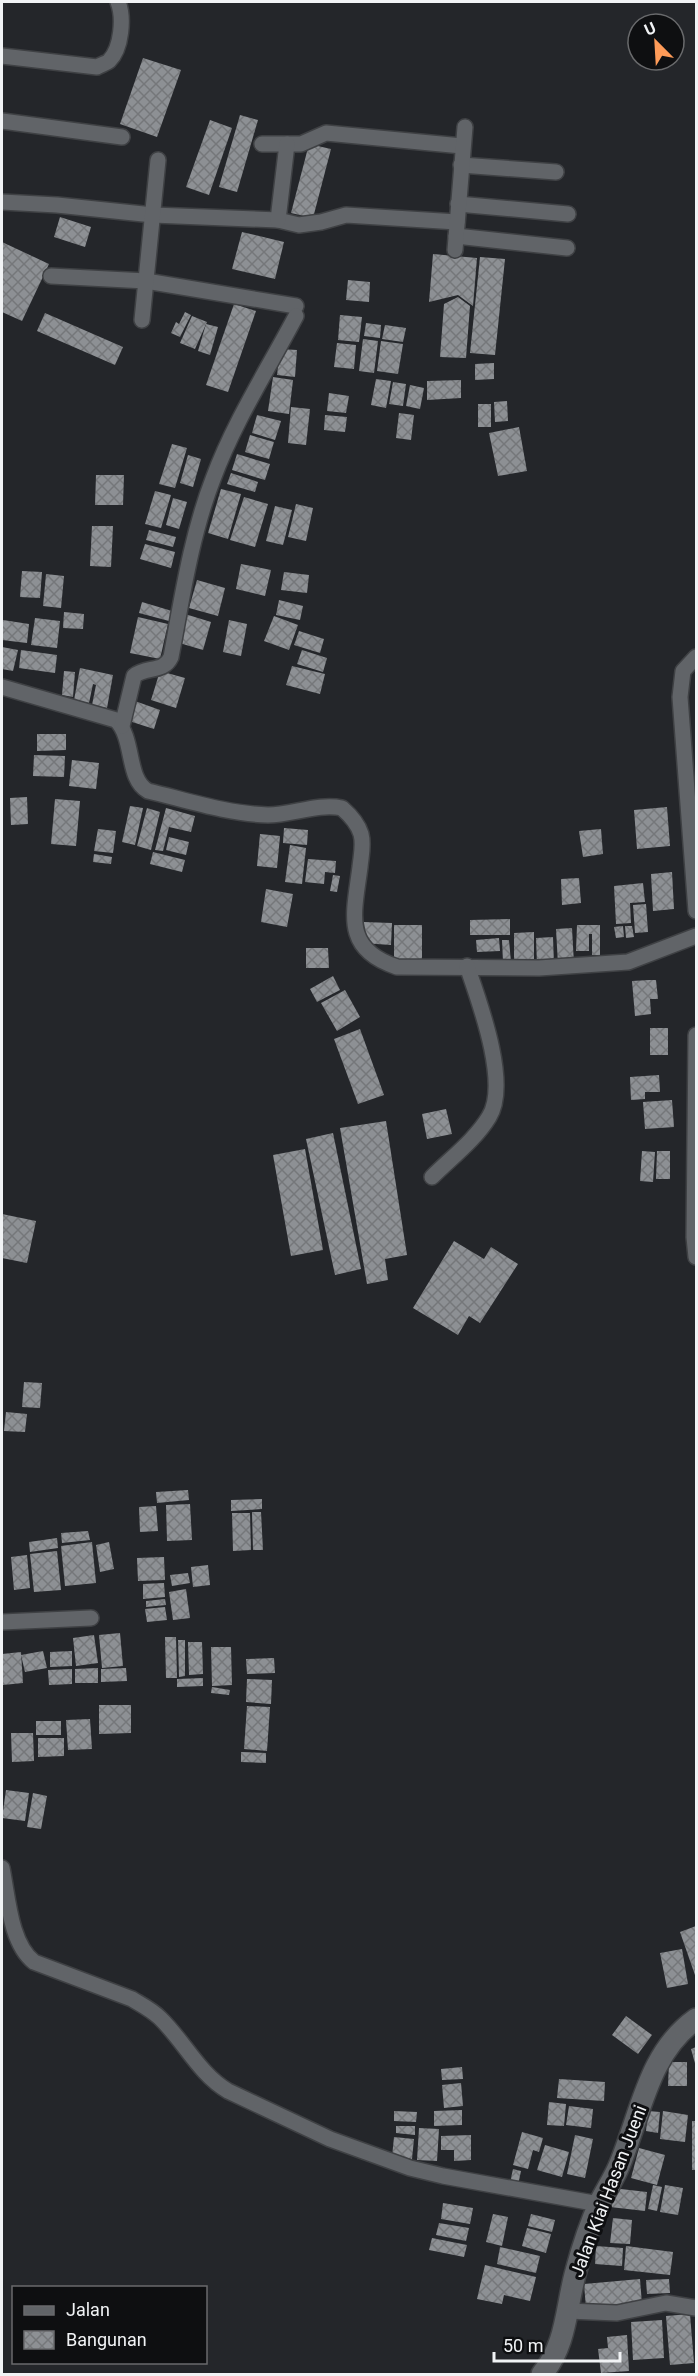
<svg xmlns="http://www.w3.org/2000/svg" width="698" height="2376" font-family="Roboto,sans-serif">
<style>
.building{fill:url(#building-cross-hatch)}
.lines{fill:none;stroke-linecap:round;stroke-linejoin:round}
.street-casing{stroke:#3f4144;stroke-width:18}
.secondary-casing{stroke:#3f4144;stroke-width:24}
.street{stroke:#616468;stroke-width:15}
.secondary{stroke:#616468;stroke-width:21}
.labels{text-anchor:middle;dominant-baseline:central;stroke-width:6;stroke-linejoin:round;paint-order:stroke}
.street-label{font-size:18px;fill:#f1f3f5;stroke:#0e0f11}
</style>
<defs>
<pattern id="building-cross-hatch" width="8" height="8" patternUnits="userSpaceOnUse" patternTransform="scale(1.5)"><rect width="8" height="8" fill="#8d9094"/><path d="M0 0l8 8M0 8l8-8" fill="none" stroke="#75777a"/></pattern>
</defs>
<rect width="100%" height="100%" fill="#24262a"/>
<g class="building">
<path d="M143,58L181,70L157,137L120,124Z"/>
<path d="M240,115L258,120L237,192L219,187Z"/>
<path d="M210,120L232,128L209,195L186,187Z"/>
<path d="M309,144L331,149L313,218L291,213Z"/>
<path d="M60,217L91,227L85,247L54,237Z"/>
<path d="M242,232L284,242L275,279L232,269Z"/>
<path d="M2,242L49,264L22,321L2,312Z"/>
<path d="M433,254L477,258L473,306L458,295L429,302Z"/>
<path d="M480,257L505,259L495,355L470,353Z"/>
<path d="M348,280L370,282L369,302L346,300Z"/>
<path d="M458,297L470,306L466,358L440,357L444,304Z"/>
<path d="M234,304L256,311L228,392L206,385Z"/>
<path d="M185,312L191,315L180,337L171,333L176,322L179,324Z"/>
<path d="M45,313L123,347L115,365L37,331Z"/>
<path d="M340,315L362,317L359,342L338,340Z"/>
<path d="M192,316L207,322L195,349L180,343Z"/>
<path d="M366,323L381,325L380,338L364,336Z"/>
<path d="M206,324L218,327L210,355L198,351Z"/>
<path d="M385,325L406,328L403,342L382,339Z"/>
<path d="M363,339L378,341L374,373L359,371Z"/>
<path d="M381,341L403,344L398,374L377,371Z"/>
<path d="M337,343L356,345L354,369L334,367Z"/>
<path d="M280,349L297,350L295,377L277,375Z"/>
<path d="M494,363V379L475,380V364Z"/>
<path d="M273,377L293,380L289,414L268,411Z"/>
<path d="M376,379L391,381L386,408L371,405Z"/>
<path d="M461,380V398L427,400V381Z"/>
<path d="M393,382L406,384L403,406L389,404Z"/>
<path d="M410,385L424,388L420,409L406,406Z"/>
<path d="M329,393L349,396L346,413L327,411Z"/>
<path d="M507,401L508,421L495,422L494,402Z"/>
<rect x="478" y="404" width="13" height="23"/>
<path d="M291,407L310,409L306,445L288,443Z"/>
<path d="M399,413L414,415L411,440L396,438Z"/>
<path d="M257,415L281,421L275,440L252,433Z"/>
<path d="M325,415L347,417L345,432L324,430Z"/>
<path d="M519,427L527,471L498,476L489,433Z"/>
<path d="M250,435L274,442L269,459L245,452Z"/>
<path d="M172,444L187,448L175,488L159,484Z"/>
<path d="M237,454L270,464L265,480L232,470Z"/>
<path d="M188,455L201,459L193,487L180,483Z"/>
<path d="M231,473L258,482L255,492L227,484Z"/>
<path d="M96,475H124L123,505H95Z"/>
<path d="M221,489L241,494L228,539L208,533Z"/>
<path d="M155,491L171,495L161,528L145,524Z"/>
<path d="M244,497L268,504L255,547L230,540Z"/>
<path d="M173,498L187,502L179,529L166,525Z"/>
<path d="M296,504L313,508L306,541L288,537Z"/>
<path d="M275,506L292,510L283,545L266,541Z"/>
<path d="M92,526H113L111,567L90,566Z"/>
<path d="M149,530L176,537L173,547L146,540Z"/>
<path d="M145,544L175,552L171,568L140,559Z"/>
<path d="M241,564L271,570L265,596L236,589Z"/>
<path d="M22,571L42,572L40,598L20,597Z"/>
<path d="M284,572L309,575L307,593L281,590Z"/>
<path d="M46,574L64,576L61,608L43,606Z"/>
<path d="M197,580L225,588L218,616L189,608Z"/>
<path d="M279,600L303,606L300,620L276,615Z"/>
<path d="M142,602L172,611L169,621L139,613Z"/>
<path d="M64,612L84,614L83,629L63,628Z"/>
<path d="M185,614L211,622L203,650L176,642Z"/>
<path d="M274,616L298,625L289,650L264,641Z"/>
<path d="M138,617L168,624L160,659L130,653Z"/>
<path d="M35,618L60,621L57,648L31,645Z"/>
<path d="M3,620L29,624L27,643L2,640Z"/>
<path d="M229,620L247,624L241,656L223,652Z"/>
<path d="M299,631L324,639L320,653L294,645Z"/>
<path d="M2,647L18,650L13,671L2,669Z"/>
<path d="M21,650L57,655L55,673L19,668Z"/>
<path d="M302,650L327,658L323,672L297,664Z"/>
<path d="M292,666L325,674L320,694L286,685Z"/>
<path d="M80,668L113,675L107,708L92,705L96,685L93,684L89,703L74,700Z"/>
<path d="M64,671L75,672L73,697L62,695Z"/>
<path d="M160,671L185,678L176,708L151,700Z"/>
<path d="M135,701L160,710L154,729L129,721Z"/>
<path d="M37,734H66V750L37,751Z"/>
<path d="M34,755L65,756L64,777L33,776Z"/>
<path d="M72,760L99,763L96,789L69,786Z"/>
<path d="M27,797L28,824L11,825L10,798Z"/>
<path d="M55,799L80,801L76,846L51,844Z"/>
<path d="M130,806L143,808L135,845L122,842Z"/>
<path d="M667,807L670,846L637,849L634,810Z"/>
<path d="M147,808L160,812L151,850L137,846Z"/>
<path d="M166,808L195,816L191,832L169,827L163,851L155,850Z"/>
<path d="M284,828L308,830L307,845L283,843Z"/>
<path d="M98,829L116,831L113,853L94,851Z"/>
<path d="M601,829L603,854L583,857L579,831Z"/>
<path d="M260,834L280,836L277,868L257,866Z"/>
<path d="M169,837L189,842L186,855L166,850Z"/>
<path d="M290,845L306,848L302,884L285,882Z"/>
<path d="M153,852L185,860L182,872L150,864Z"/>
<path d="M94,854L112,857L111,864L93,862Z"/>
<path d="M308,859L336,861L335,873L325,872L324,884L305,882Z"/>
<path d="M672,872L674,909L653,911L651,874Z"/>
<path d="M333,875L340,876L337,892L330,891Z"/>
<path d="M579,878L581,903L562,905L561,879Z"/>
<path d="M643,883L645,902L630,903L631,923L616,924L614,886Z"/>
<path d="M266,889L293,894L287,927L261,922Z"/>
<path d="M646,904L648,932L635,933L633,905Z"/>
<path d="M510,919V935H470V920Z"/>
<path d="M364,922L392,923L391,945L362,943Z"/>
<rect x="394" y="925" width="28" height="37"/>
<path d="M577,925H600V955H592V934H589V951H576Z"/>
<path d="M623,926L624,937L616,938L614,927Z"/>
<path d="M625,926H632L634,937L626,938Z"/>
<path d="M572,928L574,964L558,965L556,929Z"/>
<path d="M534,932V962H514V933Z"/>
<path d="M553,937L554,964L537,965L536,938Z"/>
<path d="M499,938L500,951L477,952L476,940Z"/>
<path d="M502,940H509L511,962H503Z"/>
<path d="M306,948H328L329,968H306Z"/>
<path d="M333,976L340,990L317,1002L310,989Z"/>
<path d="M649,980H656L658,999H650L651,1014L635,1016L632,981Z"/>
<path d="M345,990L360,1017L337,1031L321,1003Z"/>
<rect x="650" y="1028" width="18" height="27"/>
<path d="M360,1029L384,1095L358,1104L334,1039Z"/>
<path d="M659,1075L660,1092H645V1099L631,1100L630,1077Z"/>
<path d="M672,1100L674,1127L645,1129L643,1102Z"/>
<path d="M446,1109L452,1134L427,1139L422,1114Z"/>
<path d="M386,1121L407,1255L385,1259L388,1280L367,1284L340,1128Z"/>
<path d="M333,1133L361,1269L335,1275L306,1139Z"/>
<path d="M305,1149L323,1250L291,1256L273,1155Z"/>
<path d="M642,1151L655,1152L653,1182L640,1181Z"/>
<path d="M657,1151H670V1179H656Z"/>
<path d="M2,1214L36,1221L27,1263L2,1258Z"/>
<path d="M454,1241L484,1259L491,1247L518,1264L480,1323L469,1316L458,1335L413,1308Z"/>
<path d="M24,1382L42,1383L40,1408L22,1407Z"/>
<path d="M6,1412L27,1414L25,1432L4,1431Z"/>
<path d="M188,1490L189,1500L157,1503L156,1492Z"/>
<path d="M262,1499V1509L231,1511V1500Z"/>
<path d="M190,1504L192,1540L167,1541L166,1505Z"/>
<path d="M156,1506L158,1531L140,1532L139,1507Z"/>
<path d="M252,1512H261L263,1550H253Z"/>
<path d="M232,1513H250L251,1550L233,1551Z"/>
<path d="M88,1531L90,1540L62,1543L61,1533Z"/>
<path d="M57,1538L58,1548L30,1552L29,1542Z"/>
<path d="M92,1542L96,1583L65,1586L61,1546Z"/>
<path d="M109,1542L114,1569L100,1572L96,1545Z"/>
<path d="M57,1551L61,1590L34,1592L30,1554Z"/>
<path d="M27,1555L30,1588L14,1590L11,1557Z"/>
<path d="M164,1557L165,1580L138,1581L137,1558Z"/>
<path d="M208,1565L210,1585L193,1587L191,1567Z"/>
<path d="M188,1573L190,1583L172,1586L170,1575Z"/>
<path d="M164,1583L165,1597L143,1599V1584Z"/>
<path d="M186,1589L190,1618L173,1620L169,1592Z"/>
<path d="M165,1599L166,1605L146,1607V1601Z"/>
<path d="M165,1607L167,1620L147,1622L145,1609Z"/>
<path d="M120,1633L123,1666L102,1668L99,1635Z"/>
<path d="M94,1635L98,1663L76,1666L73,1638Z"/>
<path d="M165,1637H176L177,1678H166Z"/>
<path d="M178,1640H185V1676L179,1677Z"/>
<path d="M188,1642H202L203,1674L189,1675Z"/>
<path d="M211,1647H231L232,1685L212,1686Z"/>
<path d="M43,1651L47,1668L25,1672L21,1655Z"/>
<path d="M72,1651V1666L50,1667V1652Z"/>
<path d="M21,1652L23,1683L3,1685L2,1654Z"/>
<path d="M274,1658L275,1673L247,1674L246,1659Z"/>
<path d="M98,1668V1683H75V1669Z"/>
<path d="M126,1668L127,1681L101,1682V1669Z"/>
<path d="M72,1669V1684L49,1685L48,1670Z"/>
<path d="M203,1678V1686L177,1687V1679Z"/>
<path d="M247,1679L272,1680L271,1704L246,1702Z"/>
<path d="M212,1687L230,1690L229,1695L211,1693Z"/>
<path d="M99,1705H131V1733L99,1734Z"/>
<path d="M247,1706L270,1707L267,1751L244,1749Z"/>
<path d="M90,1719L92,1749L68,1750L66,1720Z"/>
<rect x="36" y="1721" width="25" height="14"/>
<path d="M11,1733H33L34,1761L12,1762Z"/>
<path d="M38,1738H64V1756L38,1757Z"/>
<path d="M241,1752L266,1753V1763L241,1762Z"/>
<path d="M6,1790L29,1793L25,1821L2,1818Z"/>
<path d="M33,1793L47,1796L41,1829L27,1827Z"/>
<path d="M696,1926V1978L680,1932Z"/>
<path d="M682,1949L688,1984L667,1988L660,1953Z"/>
<path d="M626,2016L652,2035L638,2054L612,2035Z"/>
<path d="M696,2047V2067L691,2049Z"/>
<path d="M669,2062H687V2086H668Z"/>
<path d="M462,2067L463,2079L442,2080L441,2069Z"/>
<path d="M559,2079L605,2082L604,2101L557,2098Z"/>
<path d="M461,2083L463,2106L444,2108L442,2085Z"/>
<path d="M549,2102L566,2104L564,2126L547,2125Z"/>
<path d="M569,2106L593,2109L591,2128L566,2125Z"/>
<path d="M462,2110V2125L434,2126V2111Z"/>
<path d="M394,2111L417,2112L416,2122L394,2121Z"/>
<path d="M648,2111L660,2112L658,2133L646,2131Z"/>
<path d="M663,2111L688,2115L685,2142L660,2139Z"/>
<rect x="692" y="2121" width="4" height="49"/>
<path d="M396,2126H415V2135L396,2133Z"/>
<path d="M419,2128L439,2129L437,2161L417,2160Z"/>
<path d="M522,2132L543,2138L539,2152L533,2150L528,2169L513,2165Z"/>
<path d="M471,2135V2160L454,2161V2150H441V2136Z"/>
<path d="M575,2135L593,2139L585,2178L567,2174Z"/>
<path d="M394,2137L414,2139L412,2159L392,2157Z"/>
<path d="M545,2145L569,2152L562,2177L537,2170Z"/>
<path d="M639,2148L665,2155L657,2185L631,2178Z"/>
<path d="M513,2169L521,2171L518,2185L510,2183Z"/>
<path d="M653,2185L662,2187L657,2211L648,2209Z"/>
<path d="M665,2185L683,2188L678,2215L660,2212Z"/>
<path d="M612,2188L647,2192L645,2211L610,2207Z"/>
<path d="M443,2203L473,2208L470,2224L441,2219Z"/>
<path d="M493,2214L508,2217L502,2246L486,2242Z"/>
<path d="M531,2214L555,2220L552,2232L528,2226Z"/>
<path d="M613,2218L632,2220L630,2244L610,2243Z"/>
<path d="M439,2223L469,2228L466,2241L436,2235Z"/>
<path d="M527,2228L551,2234L546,2253L522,2246Z"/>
<path d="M432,2238L467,2245L464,2257L429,2250Z"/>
<path d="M596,2246L623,2248L622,2266L595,2264Z"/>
<path d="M626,2246L673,2252L670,2275L624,2270Z"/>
<path d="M500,2247L540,2256L536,2273L497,2264Z"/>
<path d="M485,2265L536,2277L530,2301L504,2295L502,2304L477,2299Z"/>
<path d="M640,2279L642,2304L586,2308L584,2284Z"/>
<path d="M669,2279L670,2293L647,2294L646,2280Z"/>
<path d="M690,2314L694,2363L670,2365L666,2316Z"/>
<path d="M662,2320L664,2358L633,2360L631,2322Z"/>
<path d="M627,2335L629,2371L601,2373L598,2349L608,2348L607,2337Z"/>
</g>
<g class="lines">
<g class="street-casing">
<g id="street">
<path d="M2,56L97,67C100,65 107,63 109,61C122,48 124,17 118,2"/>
<path d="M2,121L122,137"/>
<path d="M262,144H301L326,133L462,146"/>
<path d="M461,165L556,172"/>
<path d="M2,202L57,205L153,215L278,220L299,225L321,222L346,215L457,222"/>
<path d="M458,204L568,214"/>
<path d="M278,220L287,144"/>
<path d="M456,236L567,248"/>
<path d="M455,250L465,127"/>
<path d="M51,276L146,281L296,306"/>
<path d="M142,320L158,160"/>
<path d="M696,657L683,671L680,697L696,911"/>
<path d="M2,687L116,720C135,739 126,779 148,791C186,800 228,814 268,815C292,815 318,803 342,808C350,815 358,824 361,834C364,845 361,856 360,867C354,914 342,949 397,967L539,968L628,962L696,936"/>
<path d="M122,726L134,676C146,666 164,673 171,657C182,598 191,536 213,479C234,422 268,369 296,316"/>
<path d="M696,1035L694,1237L696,1257"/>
<path d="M432,1177C451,1158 475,1140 489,1117C510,1084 479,1001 467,966"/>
<path d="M2,1622L91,1618"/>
<path d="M2,1868C8,1897 10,1943 34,1962L132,1999C142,2005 152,2010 160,2018C184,2041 199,2074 228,2091L330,2139L410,2168L443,2176L599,2204"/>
<path d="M568,2311L617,2313L666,2303L696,2308"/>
</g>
</g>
<g class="secondary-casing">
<path id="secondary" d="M542,2374C567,2345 566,2306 576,2271C582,2248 590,2224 600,2202C606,2190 614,2178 619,2166C641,2114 648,2053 696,2019"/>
</g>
<use href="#street" class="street"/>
<use href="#secondary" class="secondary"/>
</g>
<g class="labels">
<g class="street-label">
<text transform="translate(608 2191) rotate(-69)">Jalan Kiai Hasan Jueni</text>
</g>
</g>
<rect width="698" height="2376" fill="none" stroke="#f1f3f5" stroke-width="6"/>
<rect x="12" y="2286" width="195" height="78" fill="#0e0f11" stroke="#696a6c" stroke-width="1.5"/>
<rect x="24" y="2306" width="30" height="9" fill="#616468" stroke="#696a6c" stroke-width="1.5"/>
<text x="66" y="2316" font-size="18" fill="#f1f3f5">Jalan</text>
<rect x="24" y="2331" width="30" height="18" fill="url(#building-cross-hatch)" stroke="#696a6c" stroke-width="1.5"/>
<text x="66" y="2346" font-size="18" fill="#f1f3f5">Bangunan</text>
<g transform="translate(656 42) rotate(336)"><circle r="28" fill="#0e0f11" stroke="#696a6c" stroke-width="1.5"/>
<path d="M0-4.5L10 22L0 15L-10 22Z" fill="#fe9b58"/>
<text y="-9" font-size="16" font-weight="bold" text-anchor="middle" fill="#f1f3f5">U</text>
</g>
<path d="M494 2352v9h126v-9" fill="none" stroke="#f1f3f5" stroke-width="3"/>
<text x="503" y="2352" font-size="18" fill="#f1f3f5" stroke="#0e0f11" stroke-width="4.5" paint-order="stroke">50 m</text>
</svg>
